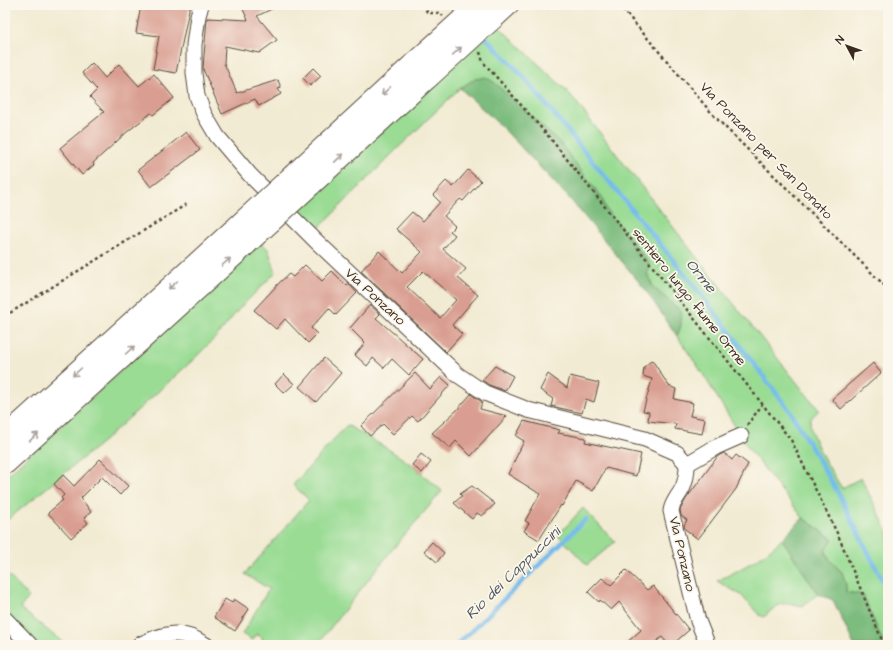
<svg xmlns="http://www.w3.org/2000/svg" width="893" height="650" font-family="'Architects Daughter',sans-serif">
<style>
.green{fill:#9adc94;stroke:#6a8359}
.forest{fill:#7bbc7e;stroke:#5b734e}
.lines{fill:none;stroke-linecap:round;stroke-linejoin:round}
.stream{stroke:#76bbed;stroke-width:4.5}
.building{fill:#d99e91;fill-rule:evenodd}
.minor-casing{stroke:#564739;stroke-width:17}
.highway-casing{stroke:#564739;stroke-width:24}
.path{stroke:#564739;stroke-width:2.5;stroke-dasharray:3 3;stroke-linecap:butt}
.minor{stroke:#fff;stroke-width:15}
.highway{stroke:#fff;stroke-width:22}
.highway-bridge-casing{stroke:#564739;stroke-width:24;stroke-linecap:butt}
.highway-bridge{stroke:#fff;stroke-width:22}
.oneway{stroke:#a79f9a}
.labels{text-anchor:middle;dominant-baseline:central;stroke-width:3.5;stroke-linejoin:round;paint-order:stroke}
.street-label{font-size:14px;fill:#3b2a1e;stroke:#fbf7ec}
.water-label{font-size:15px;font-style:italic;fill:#4d565c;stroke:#fbf7ec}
</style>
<rect width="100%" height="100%" fill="#fbf7ec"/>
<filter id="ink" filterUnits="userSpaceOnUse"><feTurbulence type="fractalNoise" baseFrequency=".025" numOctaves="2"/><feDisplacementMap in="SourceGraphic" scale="8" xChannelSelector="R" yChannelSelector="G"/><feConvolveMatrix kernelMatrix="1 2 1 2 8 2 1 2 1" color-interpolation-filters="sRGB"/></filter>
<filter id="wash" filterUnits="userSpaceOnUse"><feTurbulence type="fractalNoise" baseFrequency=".012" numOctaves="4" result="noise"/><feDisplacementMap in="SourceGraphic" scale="16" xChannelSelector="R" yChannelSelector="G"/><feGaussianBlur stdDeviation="0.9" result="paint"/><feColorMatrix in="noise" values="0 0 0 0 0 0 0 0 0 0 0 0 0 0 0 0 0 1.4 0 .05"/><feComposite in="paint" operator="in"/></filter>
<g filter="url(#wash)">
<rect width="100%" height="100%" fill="#f2ebd3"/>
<g class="green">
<path d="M497,25L569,93L705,268L819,410C817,413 812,416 811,419C805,431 834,476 842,488L861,478L888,532V645H884L863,595L846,592V585L842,572L830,560L815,527L803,518L749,449L701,371L677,336L681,326L665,298L653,287L650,278L606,209L602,198L559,142L475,79L460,88L395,151L311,236L291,216Z"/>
<path d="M261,243L268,249L276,272L239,309L217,336L194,359L106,439L5,522V477Z"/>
<path d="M347,425L388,449L412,465L442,491L391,551L317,645H260L263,638L256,634L252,640L242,634L269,589L245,574L309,500L293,485Z"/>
<path d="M583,508L615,542L587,565L558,535Z"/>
<path d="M782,539L818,594L802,606C783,601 779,603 764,617L759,615L741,595L717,581C741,569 763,558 782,539Z"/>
<path d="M5,572L29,597L20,608L66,645H30L5,619Z"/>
</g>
<g class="forest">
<path d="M486,77L495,83L559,142L602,198L606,209L651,266L647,274L653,287L681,311V326L677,336L644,288L570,199L502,127L460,88L475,79Z"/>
<path d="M803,518L833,539L825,551L830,560L842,572L846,585V592L863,595L884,645H854L833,600L818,594L782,539Z"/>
</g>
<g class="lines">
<g class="stream">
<path d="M455,5L462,12"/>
<path d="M483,35L522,75L696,288L790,411L837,491L888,591"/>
<path d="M457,645L586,519"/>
</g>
</g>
<g id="blocks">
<g class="building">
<path d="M141,5H190L176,73L153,69L159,36L136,33Z"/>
<path d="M241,5H280L257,16L277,40L259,53L225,46L224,63L237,93L278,80L281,88L278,89L281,94L259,106L255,99L222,114L203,69L207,18L248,20Z"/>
<path d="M92,63L105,78L119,64L139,86L154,74L174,98L153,115L151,113L127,132L93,163L94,165L82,175L60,148L104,112L90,97L97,90L82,73Z"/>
<path d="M313,68L321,76L310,86L303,78Z"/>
<path d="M186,132L200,150L151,187L138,170Z"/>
<path d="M468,170L481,181L463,201L460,199L444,216L455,226L450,231L455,235L443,249L466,269L458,278L478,295L452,325L462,334L446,352L361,271L379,251L402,273L422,252L396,229L412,212L423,221L440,202L433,195L446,181L453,187ZM423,271L456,300L440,318L407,287Z"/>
<path d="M305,265L322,281L332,271L347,286L349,284L357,293L336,315L329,308L311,328L317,334L308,343L285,319L276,329L254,310L280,282L289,274L293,277Z"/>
<path d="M370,305L380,314L376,318L423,359L409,375L392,359L384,368L373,358L367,366L355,355L365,343L350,328Z"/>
<path d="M324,358L341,373L316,402L299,387Z"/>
<path d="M652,360L669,386L676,389L674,399L693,403L690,416L705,419L702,434L675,429L676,424L648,421L649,412L643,411L652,379L643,376L644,367Z"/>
<path d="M873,363L881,373L841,409L832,399Z"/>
<path d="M495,366L513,376L505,391L489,385L482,380Z"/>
<path d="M415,373L430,389L441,377L450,385L418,421L412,416L393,434L383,424L370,436L361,426Z"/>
<path d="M284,374L294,384L284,393L275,384Z"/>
<path d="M548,374L567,388L570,376L599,383L594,402L586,399L582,413L551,406L553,399L540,390Z"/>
<path d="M471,394L482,402L480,409L507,416L471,456L456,441L450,448L432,433L457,410Z"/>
<path d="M524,421L560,430L558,433L586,438L585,442L641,454L636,476L606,468L593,491L576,481L562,506L561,505L539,540L524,531L529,523L525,521L540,494L508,474L524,441L516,436Z"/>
<path d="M724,453L732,460L736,455L748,464L736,489L698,539L685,529L684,525L687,520L681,516L680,510L686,499L718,456Z"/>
<path d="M421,454L431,462L422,473L412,465Z"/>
<path d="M100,459L128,486L120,495L102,477L81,498L91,512L84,518L88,523L71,538L48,513L63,500L61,498L64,495L54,484L63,475L74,486Z"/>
<path d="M472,486L495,504L482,516L477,513L472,519L454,503L462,496L460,494Z"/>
<path d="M432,542L444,553L437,562L424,551Z"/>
<path d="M626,570L647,590L653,586L689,630L672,645H669L662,637L652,645H624L641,630L619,602L611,610L600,600L599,602L588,592L602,578L611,585Z"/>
<path d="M225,599L232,603L234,599L249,609L235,631L214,617Z"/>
</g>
</g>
</g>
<g filter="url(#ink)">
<use href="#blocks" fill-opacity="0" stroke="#564739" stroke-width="1"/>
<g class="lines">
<g class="minor-casing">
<g id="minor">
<path d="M201,5L198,16L194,45V73L197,96L204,114L217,136L250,175L316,241L458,375L485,393L528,410L645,439L677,453L687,464L716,447L741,436"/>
<path d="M687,464C687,472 686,480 683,487C679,496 672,502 671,511L698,621L706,641L705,645"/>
<path d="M5,619L30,645"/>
<path d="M139,645C166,633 179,628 206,645"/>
</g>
</g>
<g class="highway-casing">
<g id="highway">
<path d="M496,15L507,5"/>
<path d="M295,174L414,64"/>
<path d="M310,185L428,77"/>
<path d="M5,438L233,231"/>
<path d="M5,463L247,243"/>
</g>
</g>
<g class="path">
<path d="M422,5L428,13H440L443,16"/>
<path d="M619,5L715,117L888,289"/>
<path d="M480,52L483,62L550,138L791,440L838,535L884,645"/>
<path d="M5,316L187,204"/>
<path d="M747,425L762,405"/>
</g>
<use href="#minor" class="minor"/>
<use href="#highway" class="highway"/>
<g class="highway-bridge-casing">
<g id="highway-bridge">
<path d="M414,64L479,5"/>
<path d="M428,77L496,15"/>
<path d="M233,231L295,174"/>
<path d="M247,243L310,185"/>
</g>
</g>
<use href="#highway-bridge" class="highway-bridge"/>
</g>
<defs><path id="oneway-shaft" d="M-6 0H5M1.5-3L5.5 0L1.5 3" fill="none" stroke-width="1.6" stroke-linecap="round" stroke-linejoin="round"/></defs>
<g class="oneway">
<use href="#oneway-shaft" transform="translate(457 51) rotate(-42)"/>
<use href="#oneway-shaft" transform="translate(386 91) rotate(137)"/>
<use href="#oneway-shaft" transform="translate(339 158) rotate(-43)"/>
<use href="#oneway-shaft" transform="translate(226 262) rotate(-42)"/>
<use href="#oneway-shaft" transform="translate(173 285) rotate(138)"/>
<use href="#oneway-shaft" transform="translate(130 350) rotate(-42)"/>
<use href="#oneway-shaft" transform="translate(77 372) rotate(138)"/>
<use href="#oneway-shaft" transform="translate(34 437) rotate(-42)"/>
</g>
</g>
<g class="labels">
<g class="street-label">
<text transform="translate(766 151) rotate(46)">Via Ponzano per San Donato</text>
<text transform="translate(375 297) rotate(43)">Via Ponzano</text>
<text transform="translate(689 297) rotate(51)">sentiero lungo fiume Orme</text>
<text transform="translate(682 554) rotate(77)">Via Ponzano</text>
</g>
<g class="water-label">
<text transform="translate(701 276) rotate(51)">Orme</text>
<text transform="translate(513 573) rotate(-44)">Rio dei Cappuccini</text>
</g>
</g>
<rect width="893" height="650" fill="none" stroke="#fbf7ec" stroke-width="20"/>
<g transform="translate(847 46) rotate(311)" stroke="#fbf7ec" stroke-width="3" paint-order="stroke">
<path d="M0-3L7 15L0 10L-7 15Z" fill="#3b2a1e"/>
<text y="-6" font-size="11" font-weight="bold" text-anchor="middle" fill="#3b2a1e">N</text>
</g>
</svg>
